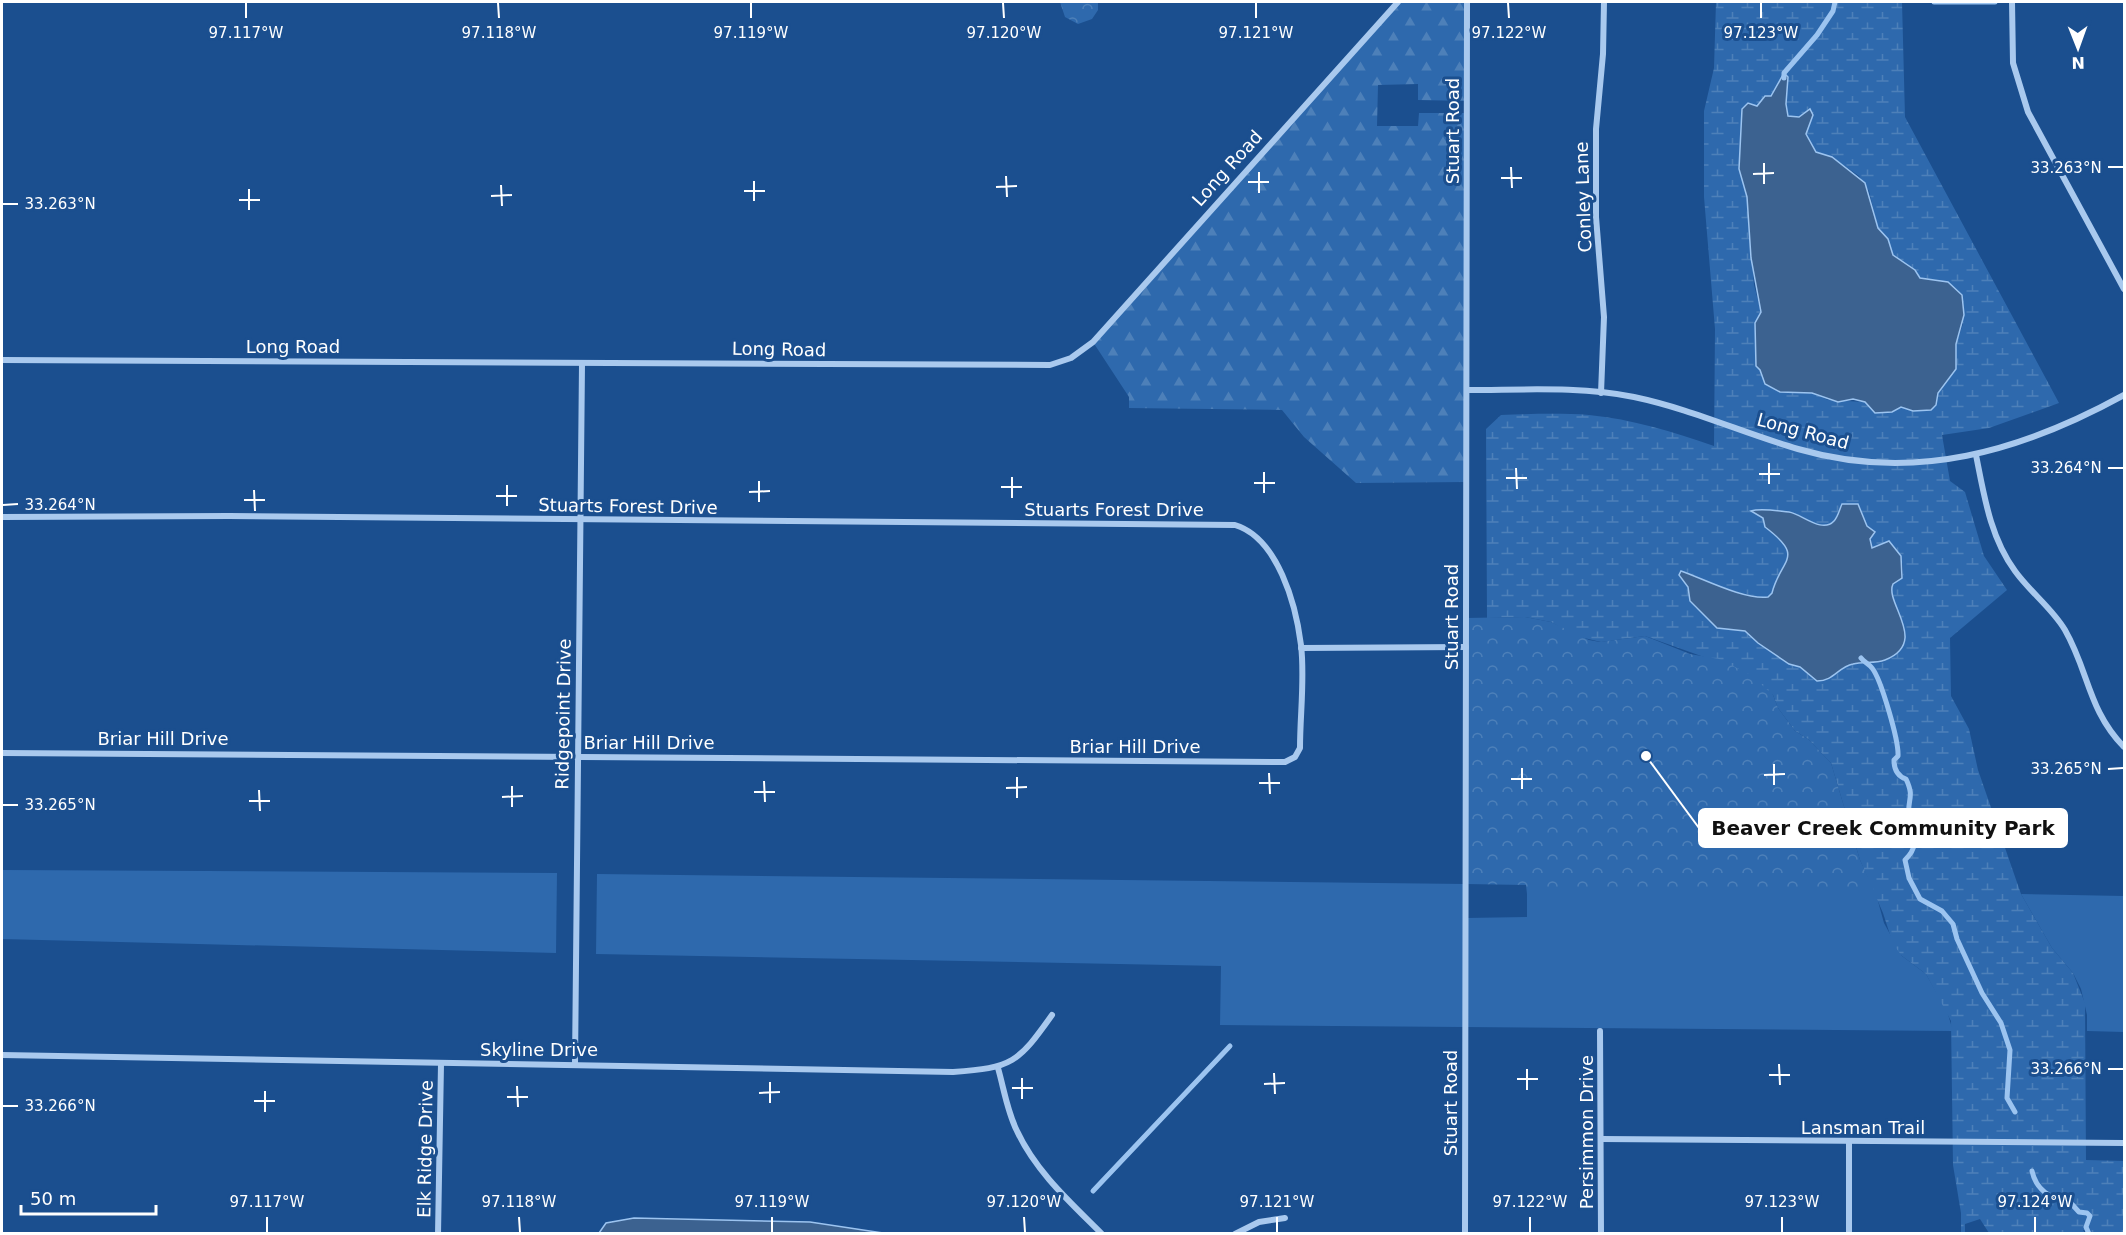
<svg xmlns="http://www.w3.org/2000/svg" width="2126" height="1235" font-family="'DejaVu Sans',sans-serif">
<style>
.grass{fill:#2e69ad}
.forest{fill:url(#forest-firs)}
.wetland{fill:url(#wetland-marsh);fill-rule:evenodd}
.park{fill:url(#park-crowns)}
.water{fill:#3c6290;stroke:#9cc4f0;stroke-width:1.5}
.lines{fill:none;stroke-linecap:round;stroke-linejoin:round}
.stream{stroke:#9cc4f0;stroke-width:5}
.minor{stroke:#a9c9ee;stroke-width:6}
.ticks{fill:none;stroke:#fff;stroke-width:2}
.labels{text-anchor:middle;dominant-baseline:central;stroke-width:6;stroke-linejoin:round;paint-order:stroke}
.street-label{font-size:18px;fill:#fff;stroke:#1b4f8f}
.ticks-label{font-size:15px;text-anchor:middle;fill:#fff;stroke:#1b4f8f;stroke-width:6;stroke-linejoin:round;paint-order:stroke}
.leader{fill:none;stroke:#fff;stroke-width:2}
.callout-dot{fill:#fff;stroke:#1b4f8f;stroke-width:2}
.callout{fill:#fff;stroke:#fff;stroke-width:2}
.callout-label{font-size:20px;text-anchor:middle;font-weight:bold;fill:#111}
</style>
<defs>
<pattern id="forest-firs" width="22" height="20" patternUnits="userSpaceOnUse" patternTransform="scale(1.5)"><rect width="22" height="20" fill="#2e69ad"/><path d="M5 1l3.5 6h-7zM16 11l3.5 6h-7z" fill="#4d80b9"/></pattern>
<pattern id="wetland-marsh" width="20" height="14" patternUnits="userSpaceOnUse" patternTransform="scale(1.5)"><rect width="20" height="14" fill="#2e69ad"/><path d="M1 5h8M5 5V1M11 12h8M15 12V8" fill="none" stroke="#4d80b9"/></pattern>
<pattern id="park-crowns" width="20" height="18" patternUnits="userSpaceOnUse" patternTransform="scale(1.5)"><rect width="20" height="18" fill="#2e69ad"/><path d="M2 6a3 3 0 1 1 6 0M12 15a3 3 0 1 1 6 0" fill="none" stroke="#4d80b9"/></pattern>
</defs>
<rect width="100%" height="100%" fill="#1b4f8f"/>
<g class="grass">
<path d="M2,870L557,873L556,953L2,939Z"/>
<path d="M597,874L1466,884V918L1527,917V894H1876L1884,923L1902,956L1926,974L1947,1011L1953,1031L1220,1025L1221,966L596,954Z"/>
<path d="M2021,894L2124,896V1032L2087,1031V1015L2081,989L2073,973L2052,948Z"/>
</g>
<path class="forest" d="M1398,2H1467V101L1418,100V84L1378,85L1377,126H1418L1419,113H1467L1466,482L1356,483L1304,437L1282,410L1129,408V397L1093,342Z"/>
<path class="wetland" d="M1716,2H1902L1905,117L2059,403L1989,428L1942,435L1950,481L1965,492L1984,556L2007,590L1950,638L1951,696L1969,729L1978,770L2021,894L2052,948L2073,973L2085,1003L2086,1160L2124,1161V1233H2092L2088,1230H2083L2085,1233H1989L1980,1219L1965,1224V1233H1961V1213L1953,1165L1951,1021L1926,974L1902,956L1893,944L1883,913L1860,860L1831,763L1808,739L1795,731L1778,708L1773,695L1704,657L1645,636L1601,642L1576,636L1551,622L1525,617L1487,618L1486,429L1501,415C1530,414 1560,413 1589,415C1632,419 1673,432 1714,446L1715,329L1704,197V111L1714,68ZM1785,74L1788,77L1786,104L1788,116L1799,117L1810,109L1806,134L1816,152L1832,157L1859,176L1869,191L1878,228L1888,239L1892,255L1915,270L1920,278L1940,280L1963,324L1956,344V369L1938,392L1936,405L1931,410L1913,411L1901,407L1892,412H1875L1865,402L1828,400L1812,393L1780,392L1765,384L1755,358V323L1761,312L1754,285L1747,197L1739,169L1742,109L1748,103L1757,106L1765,96H1771ZM1842,504H1858L1867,526L1870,528L1872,548L1883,543C1898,552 1906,559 1902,578L1893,584C1882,607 1929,635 1887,660C1878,665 1864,662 1854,664C1839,666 1834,681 1817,681L1800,667L1789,664L1758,643L1745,631L1717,628L1695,607L1686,583L1690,575C1701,582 1756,599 1768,597L1772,593C1781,558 1806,558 1765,527L1763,518L1752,512H1789L1818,525H1827L1834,521Z"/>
<g class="park">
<path d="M1054,2H1098V10L1092,19L1078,24L1065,17L1060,2Z"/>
<path d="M1525,617L1551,622L1589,640L1600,642L1645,636L1690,654L1719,659L1751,675L1773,695L1778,708L1795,731L1808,739L1831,763L1860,860L1876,894H1527L1526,885L1466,884V618Z"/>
</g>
<g class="water">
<path d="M1784,73L1788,77L1786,104L1788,116L1799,117L1810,109L1813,115L1806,134L1816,152L1832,157L1865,183L1878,228L1888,239L1893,255L1915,270L1920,278L1948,282L1962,295L1964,315L1956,344V369L1938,393L1936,405L1931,410L1913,411L1901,407L1892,412L1875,413L1865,402L1853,399L1838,402L1812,393L1780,392L1765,384L1760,370L1756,366L1755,323L1761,312L1751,258L1747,197L1739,169L1742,109L1748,103L1757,106L1765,96H1771Z"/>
<path d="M1842,504H1858L1867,526L1875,532L1870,539L1872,548L1889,541L1901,556L1902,578L1893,584C1884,603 1930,642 1885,660C1875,664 1863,661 1853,664C1838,667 1834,681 1817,681L1800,667L1789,664L1758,643L1745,631L1717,628L1690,601L1688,587L1679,575L1681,571C1704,579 1744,600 1768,597L1772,593C1781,558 1806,558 1765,527L1763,518L1751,511C1761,508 1778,511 1789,512C1802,514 1822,534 1834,521C1838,517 1840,508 1842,504Z"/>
<path d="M634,1218L810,1222L883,1233H599L606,1223Z"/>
</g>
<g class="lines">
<g class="stream">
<path d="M1934,2H1995"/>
<path d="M1784,78V73L1817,35L1833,11L1835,2"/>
<path d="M1861,658C1864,662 1869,664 1872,668C1881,679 1899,741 1898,756L1894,760C1894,769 1897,776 1906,779C1915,798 1907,799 1909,816C1910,833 1923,842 1905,860L1909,878L1920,899L1942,911L1953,924L1957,939L1982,993L2001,1023L2010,1050L2007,1098L2015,1112"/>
<path d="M2032,1171C2036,1189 2050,1200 2068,1200L2079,1212L2087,1213L2090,1216L2086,1227L2089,1234"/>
<path d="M1093,1191L1230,1046"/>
</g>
<g class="minor">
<path d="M2012,2L2013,63L2028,112L2124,289"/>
<path d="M2,360L1050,365L1071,358L1093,342L1398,2"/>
<path d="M1467,390C1522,390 1580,386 1634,397C1691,409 1743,433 1798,449C1915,483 2022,451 2124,395"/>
<path d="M1601,393L1604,317L1596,217V129L1603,54L1604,2"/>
<path d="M1976,455C1984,495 1990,537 2015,571C2030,592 2052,608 2065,630C2089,672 2088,710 2124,747"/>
<path d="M2,517L229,516L1235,525C1278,538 1296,605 1301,645C1305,678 1300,714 1300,748L1295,757L1285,762L2,753"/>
<path d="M1301,648L1466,647"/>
<path d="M1600,1031L1601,1234"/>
<path d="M2,1055L953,1072C1012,1068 1018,1063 1052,1015"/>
<path d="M575,1064L582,364"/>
<path d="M998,1068C1004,1089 1007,1111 1017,1131C1036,1172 1071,1203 1102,1234"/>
<path d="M1601,1139L2124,1143"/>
<path d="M438,1234L441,1064"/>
<path d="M1235,1234L1259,1222L1285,1218"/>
<path d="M1465,1234L1467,2"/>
<path d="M1849,1234V1142"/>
</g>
</g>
<path class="ticks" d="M246,3V18M498,3L499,18M751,3V18M1003,3L1004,18M1256,3V18M1508,3L1509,18M1761,3V18M1764,163V184M1511,167L1512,188M2108,167H2123M1259,172V193M1753,174L1774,173M1006,176L1007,197M1501,178H1522M754,181V201M1248,182H1269M501,185L502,206M996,187L1017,186M249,189V210M744,191H765M491,196L512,195M239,200H260M3,204H18M1769,463V484M1516,468L1517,489M2108,468H2123M1264,472V493M1759,474H1780M1012,477V498M1506,478H1527M759,481V502M1254,483H1275M507,485V506M1001,487H1022M254,490L255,511M749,492L770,491M496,496H517M244,500H265M3,505L18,504M1774,764V785M1522,768V789M2108,769L2123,768M1269,773L1270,794M1764,775L1785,774M1017,777V798M1511,779H1532M764,781L765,802M1259,783H1280M512,786V807M1006,788L1027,787M259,790L260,811M754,792H775M502,797L523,796M249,801H270M3,805H18M1779,1064L1780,1085M1527,1069V1090M2108,1069H2123M1274,1073L1275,1094M1769,1075H1790M1022,1078V1099M1517,1079H1538M770,1082V1103M1264,1084L1285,1083M517,1086L518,1107M1012,1088H1033M265,1091V1112M759,1093L780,1092M507,1097H528M254,1101H275M3,1106H18M267,1217V1232M519,1217L520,1232M772,1217V1232M1024,1217L1025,1232M1277,1217V1232M1530,1217V1232M1782,1217V1232M2035,1217V1232"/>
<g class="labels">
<g class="street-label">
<text transform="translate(1452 131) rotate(-90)">Stuart Road</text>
<text transform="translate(1227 168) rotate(-48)">Long Road</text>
<text transform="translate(1583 197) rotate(-92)">Conley Lane</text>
<text x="293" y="346">Long Road</text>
<text transform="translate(779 349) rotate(1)">Long Road</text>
<text transform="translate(1803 431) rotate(15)">Long Road</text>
<text transform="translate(628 506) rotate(1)">Stuarts Forest Drive</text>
<text x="1114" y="509">Stuarts Forest Drive</text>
<text transform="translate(1451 617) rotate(-90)">Stuart Road</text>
<text transform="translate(563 714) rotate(-89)">Ridgepoint Drive</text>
<text x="163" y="738">Briar Hill Drive</text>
<text x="649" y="742">Briar Hill Drive</text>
<text x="1135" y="746">Briar Hill Drive</text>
<text x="539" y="1049">Skyline Drive</text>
<text transform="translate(1450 1103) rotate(-90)">Stuart Road</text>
<text x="1863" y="1127">Lansman Trail</text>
<text transform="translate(1586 1132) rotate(-90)">Persimmon Drive</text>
<text transform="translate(425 1149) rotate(-89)">Elk Ridge Drive</text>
</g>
</g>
<g class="ticks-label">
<text x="246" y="38">97.117°W</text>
<text x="499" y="38">97.118°W</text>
<text x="751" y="38">97.119°W</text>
<text x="1004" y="38">97.120°W</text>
<text x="1256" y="38">97.121°W</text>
<text x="1509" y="38">97.122°W</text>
<text x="1761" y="38">97.123°W</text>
<text x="2066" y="173">33.263°N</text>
<text x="60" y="209">33.263°N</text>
<text x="2066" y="473">33.264°N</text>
<text x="60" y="510">33.264°N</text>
<text x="2066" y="774">33.265°N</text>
<text x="60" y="810">33.265°N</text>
<text x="2066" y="1074">33.266°N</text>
<text x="60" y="1111">33.266°N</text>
<text x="267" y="1207">97.117°W</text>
<text x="519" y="1207">97.118°W</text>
<text x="772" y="1207">97.119°W</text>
<text x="1024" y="1207">97.120°W</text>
<text x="1277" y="1207">97.121°W</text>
<text x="1530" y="1207">97.122°W</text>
<text x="1782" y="1207">97.123°W</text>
<text x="2035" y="1207">97.124°W</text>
</g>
<path class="leader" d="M1646 756L1699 828"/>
<circle class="callout-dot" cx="1646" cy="756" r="6"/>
<rect class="callout" x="1699" y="809" width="368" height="38" rx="6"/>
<g class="callout-label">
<text x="1883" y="835">Beaver Creek Community Park</text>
</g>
<rect width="2126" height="1235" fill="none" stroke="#ffffff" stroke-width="6"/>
<g transform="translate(2078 48) rotate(179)" stroke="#1b4f8f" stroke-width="4.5" paint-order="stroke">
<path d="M0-4.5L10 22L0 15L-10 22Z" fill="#ffffff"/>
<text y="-9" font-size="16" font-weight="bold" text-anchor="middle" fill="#ffffff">N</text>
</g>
<path d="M21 1205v9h135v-9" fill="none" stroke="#ffffff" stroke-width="3"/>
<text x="30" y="1205" font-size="18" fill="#ffffff" stroke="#1b4f8f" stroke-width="4.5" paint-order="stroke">50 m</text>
</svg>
